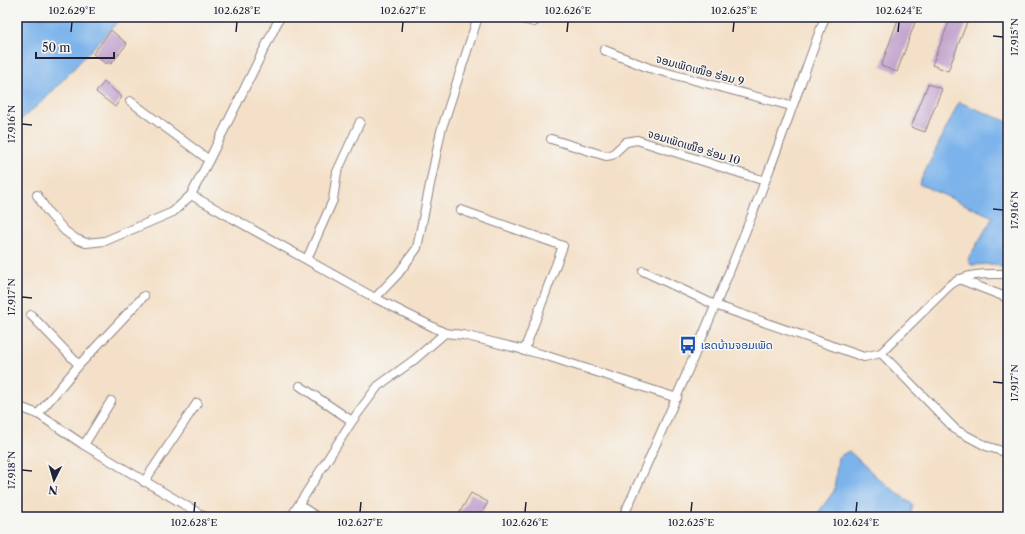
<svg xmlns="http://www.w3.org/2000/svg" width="1025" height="534" font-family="'Libre Caslon Text','Noto Sans Lao',serif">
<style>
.water{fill:#7bb3eb;stroke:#4e6a93}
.building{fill:#c3a4cd}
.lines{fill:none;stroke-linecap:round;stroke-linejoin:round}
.minor-casing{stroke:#8b8182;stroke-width:10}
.minor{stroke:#fff;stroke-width:8}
.ticks{fill:none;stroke:#22223b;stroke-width:1.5}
.labels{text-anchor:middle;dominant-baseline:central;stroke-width:3;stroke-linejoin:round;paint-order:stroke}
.street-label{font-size:11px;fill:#22223b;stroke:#f6f6f2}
.transit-label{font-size:11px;fill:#164399;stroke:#f6f6f2;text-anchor:start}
.neatline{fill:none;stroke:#22223b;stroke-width:1.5}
.ticks-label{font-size:10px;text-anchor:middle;fill:#22223b}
</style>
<rect width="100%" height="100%" fill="#f6f6f2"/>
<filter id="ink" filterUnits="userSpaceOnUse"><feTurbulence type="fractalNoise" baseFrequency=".025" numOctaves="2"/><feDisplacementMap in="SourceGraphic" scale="8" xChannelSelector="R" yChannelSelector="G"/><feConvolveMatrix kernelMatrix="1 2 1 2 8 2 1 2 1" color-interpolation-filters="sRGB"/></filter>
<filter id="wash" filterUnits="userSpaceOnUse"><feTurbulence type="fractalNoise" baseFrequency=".012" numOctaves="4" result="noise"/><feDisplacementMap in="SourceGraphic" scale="16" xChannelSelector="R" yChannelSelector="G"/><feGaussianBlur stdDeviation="0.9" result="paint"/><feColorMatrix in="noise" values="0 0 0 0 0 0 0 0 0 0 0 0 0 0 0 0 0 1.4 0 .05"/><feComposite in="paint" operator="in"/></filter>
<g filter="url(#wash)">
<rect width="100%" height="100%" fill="#f4e0c8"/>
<g class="water">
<path d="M17,17H122L47,97L17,123Z"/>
<path d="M959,102L1008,122V271L995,264L971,265L968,259L993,217L919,184Z"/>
<path d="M849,451L879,479L913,505L910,517H815L834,491L838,457Z"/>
</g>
<g id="blocks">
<g class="building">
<path d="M899,17H917L897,72L881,66Z"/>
<path d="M951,17H969L948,71L932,65Z"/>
<path d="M111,30L127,44L111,64L108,62L106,64L93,54Z"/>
<path d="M104,82L122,97L115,107L96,92Z"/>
<path d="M928,84L942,89L925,132L911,127Z"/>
<path d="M471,493L488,502L479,517H457Z"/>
</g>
</g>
</g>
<g filter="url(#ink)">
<use href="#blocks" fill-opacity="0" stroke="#8b8182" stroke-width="1"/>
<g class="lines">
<g class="minor-casing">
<g id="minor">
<path d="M514,17L534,22L539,17"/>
<path d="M604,50L649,68L791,106"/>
<path d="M551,139L606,156L612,155L626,142L637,140L765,181"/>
<path d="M209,160L280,17"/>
<path d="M37,195L48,212L65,231L76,239L86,243L105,241L173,212L191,195L209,160L130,101"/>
<path d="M191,195L375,298L445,333L463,335L541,354L677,398"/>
<path d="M461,210L563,246L524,351"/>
<path d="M307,259L333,200L337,172L360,122"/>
<path d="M643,271L715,305L864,357L881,353L956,430L986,446L1008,453"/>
<path d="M959,279L1008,298"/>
<path d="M375,298L398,274L417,248L441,131L478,17"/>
<path d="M31,315L79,365"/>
<path d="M881,353L950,285C968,272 987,274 1008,274"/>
<path d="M17,406L38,414L84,445L205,517"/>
<path d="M38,414L79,365L144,296"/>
<path d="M352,421L378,386L414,360L445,333"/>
<path d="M84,445L111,401"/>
<path d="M144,482L197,403"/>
<path d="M299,505L317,517"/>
<path d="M291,517L352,421L300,386"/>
<path d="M623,517C674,405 723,292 767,176C787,124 805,70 825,17"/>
</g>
</g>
<use href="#minor" class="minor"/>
</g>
</g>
<path class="ticks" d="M71,32L72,22M236,32L237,22M402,32L403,22M567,32L568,22M733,32L734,22M898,32L899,22M993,36L1003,37M22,124L32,125M993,209L1003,210M22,297L32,298M993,382L1003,383M22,470L32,471M194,512L195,502M360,512L361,502M525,512L526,502M691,512L692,502M856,512L857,502"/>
<defs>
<g id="bus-bare" transform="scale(1.38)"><path d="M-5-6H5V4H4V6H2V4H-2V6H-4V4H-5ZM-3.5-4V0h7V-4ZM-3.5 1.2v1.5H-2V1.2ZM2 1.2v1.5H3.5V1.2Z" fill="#1a4fb4" stroke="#f6f6f2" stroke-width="2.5" paint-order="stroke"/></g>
</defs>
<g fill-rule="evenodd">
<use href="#bus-bare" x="688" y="345"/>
</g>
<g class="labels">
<g class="street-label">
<text transform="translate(700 70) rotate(15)">ຈອມເພັດເໜືອ ຮ່ອມ 9</text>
<text transform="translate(694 147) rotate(17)">ຈອມເພັດເໜືອ ຮ່ອມ 10</text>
</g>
<g class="transit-label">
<text x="701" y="345">ເຂດບ້ານຈອມເພັດ</text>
</g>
</g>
<rect width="1025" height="534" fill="none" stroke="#f6f6f2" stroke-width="44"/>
<g transform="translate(54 480) rotate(185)" stroke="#f6f6f2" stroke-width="3" paint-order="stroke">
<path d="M0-3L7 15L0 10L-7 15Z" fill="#22223b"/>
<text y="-6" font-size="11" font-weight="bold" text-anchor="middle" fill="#22223b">N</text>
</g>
<path d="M36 52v6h78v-6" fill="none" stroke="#22223b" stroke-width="2"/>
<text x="42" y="52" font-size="12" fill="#22223b" stroke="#f6f6f2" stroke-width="3" paint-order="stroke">50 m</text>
<rect x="22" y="22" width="981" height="490" class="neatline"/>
<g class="ticks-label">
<text x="72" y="14">102.629°E</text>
<text x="237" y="14">102.628°E</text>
<text x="403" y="14">102.627°E</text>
<text x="568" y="14">102.626°E</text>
<text x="734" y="14">102.625°E</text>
<text x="899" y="14">102.624°E</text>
<text transform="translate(1014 37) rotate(-90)" y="4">17.915°N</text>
<text transform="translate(11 124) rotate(-90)" y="4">17.916°N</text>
<text transform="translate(1014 210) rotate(-90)" y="4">17.916°N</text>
<text transform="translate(11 297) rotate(-90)" y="4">17.917°N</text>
<text transform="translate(1014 383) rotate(-90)" y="4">17.917°N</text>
<text transform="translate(11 470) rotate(-90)" y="4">17.918°N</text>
<text x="194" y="526">102.628°E</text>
<text x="360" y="526">102.627°E</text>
<text x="525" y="526">102.626°E</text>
<text x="691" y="526">102.625°E</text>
<text x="856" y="526">102.624°E</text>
</g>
</svg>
